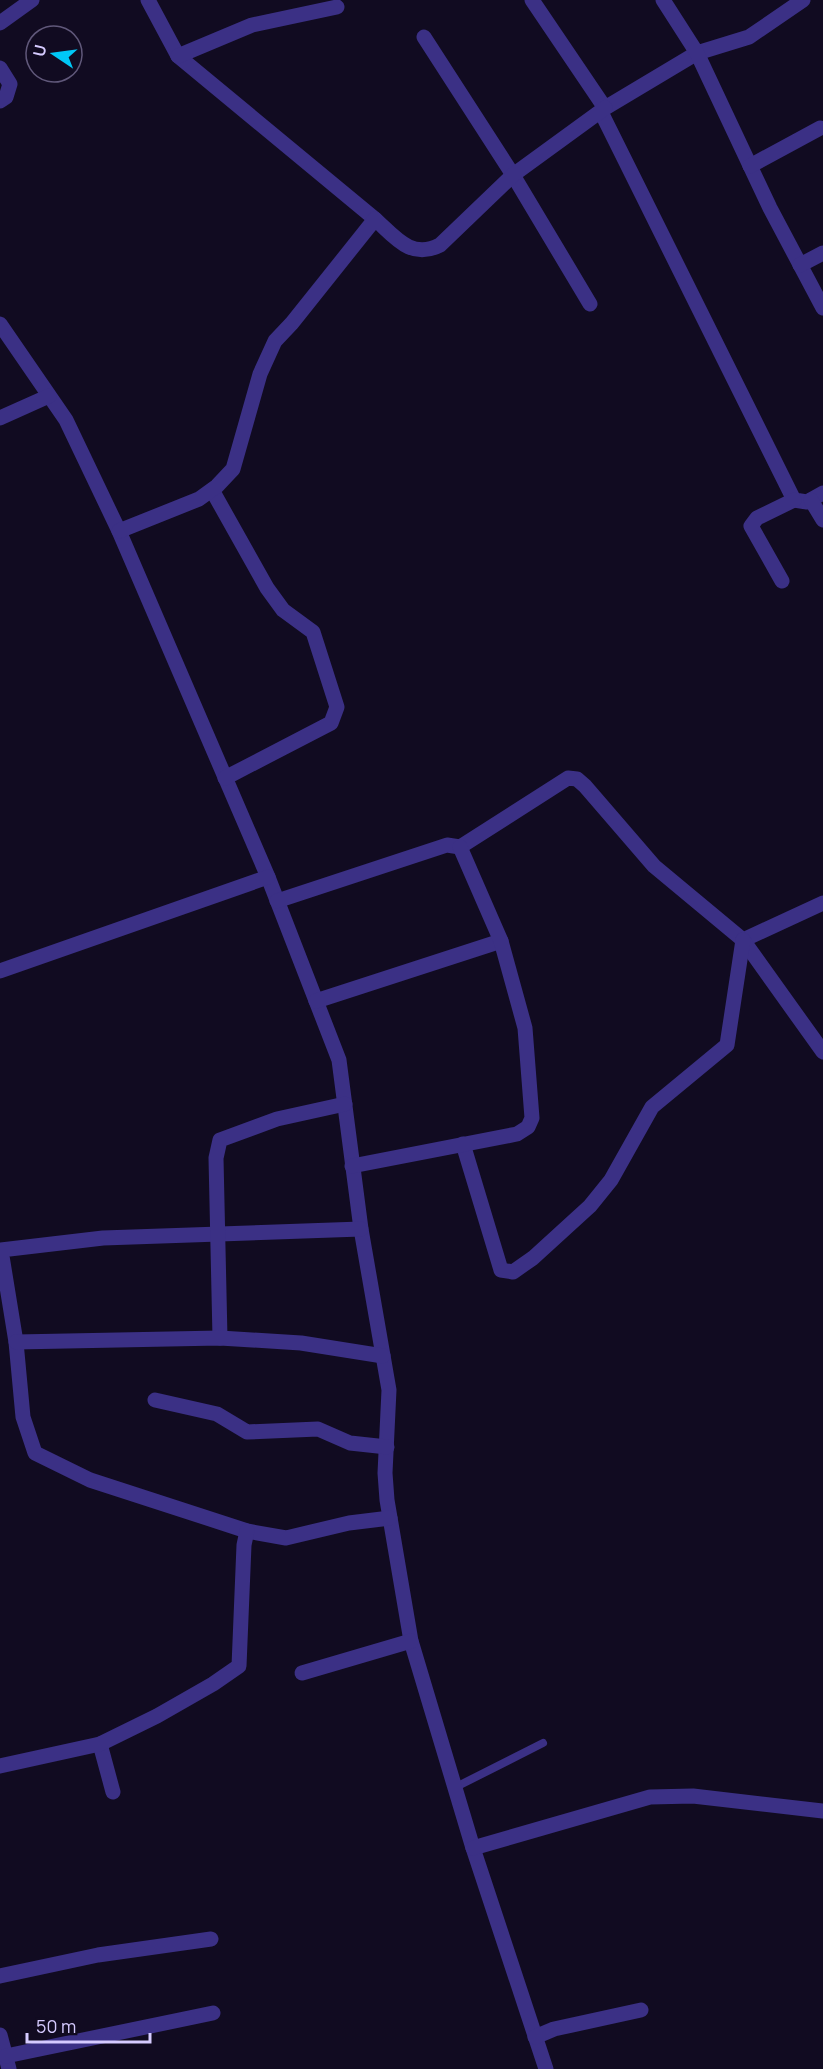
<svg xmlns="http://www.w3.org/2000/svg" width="823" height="2069" font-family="Manrope,sans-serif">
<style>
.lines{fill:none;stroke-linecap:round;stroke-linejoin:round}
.lane{stroke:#3b3085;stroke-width:8}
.street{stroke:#3b3085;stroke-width:15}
</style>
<rect width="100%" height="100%" fill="#110b21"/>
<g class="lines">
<path class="lane" d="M454,1788L543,1743"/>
<g class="street">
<path d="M148,0L178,56L375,219"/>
<path d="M532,0L605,108L697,53L749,37L803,0"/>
<path d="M663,0L697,53L770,208L823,308"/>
<path d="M0,23L32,0"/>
<path d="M424,37L513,175L590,304"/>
<path d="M178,56L252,25L337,7"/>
<path d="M0,68L10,84L6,97L0,101"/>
<path d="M601,112L794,500L807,502L823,493"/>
<path d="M750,166L820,128"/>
<path d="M800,265L823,253"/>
<path d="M0,324L66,420L119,531L268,877L339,1060L361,1229L389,1390L385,1473L387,1500L411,1641L473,1848L546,2069"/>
<path d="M0,418L49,396"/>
<path d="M212,490L267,588L283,610L313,632L337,707L331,723L225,778"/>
<path d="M811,500L823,520"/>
<path d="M119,531L199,499L217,486L233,469L260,374L275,341L292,323L375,219C395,237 411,260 440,245L513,175L605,108"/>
<path d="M782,581L751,526L757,518L794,500"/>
<path d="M277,901L447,845L460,847L568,778L577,779L585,786L654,866L743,940L823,903"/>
<path d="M743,940L823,1052"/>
<path d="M0,971L268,877"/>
<path d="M316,1001L501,941"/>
<path d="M463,1144L501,1270L513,1272L533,1258L590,1206L611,1180L652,1107L727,1045L743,940"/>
<path d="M352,1166L517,1134L528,1127L532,1118L525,1028L501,941L460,847"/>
<path d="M361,1229L103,1238L1,1250L16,1342L23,1417L35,1453L90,1480L247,1531L286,1538L349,1523L390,1518"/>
<path d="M220,1338L216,1158L220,1140L277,1119L345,1104"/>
<path d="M16,1342L220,1338L301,1343L383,1356"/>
<path d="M155,1400L217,1414L247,1432L318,1429L350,1443L387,1447"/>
<path d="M302,1673L411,1641"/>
<path d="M100,1744L113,1792"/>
<path d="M0,1766L100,1744L157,1716L213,1684L239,1666L244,1545L247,1531"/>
<path d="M473,1848L650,1797L693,1796L823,1811"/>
<path d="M0,1976L98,1955L211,1939"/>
<path d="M0,2035L9,2069"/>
<path d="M535,2037L554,2029L641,2010"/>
<path d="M6,2056L213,2013"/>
</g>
</g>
<g transform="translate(54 54) rotate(283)"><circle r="28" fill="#110b21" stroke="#60587a" stroke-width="1.5"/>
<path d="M0-4.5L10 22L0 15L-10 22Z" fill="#00c7f6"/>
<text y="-9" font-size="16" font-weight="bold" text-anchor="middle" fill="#d6cbff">U</text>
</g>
<path d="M27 2033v9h123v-9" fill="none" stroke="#d6cbff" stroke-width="3"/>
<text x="36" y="2033" font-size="18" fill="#d6cbff" stroke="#110b21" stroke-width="4.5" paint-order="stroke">50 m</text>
</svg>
